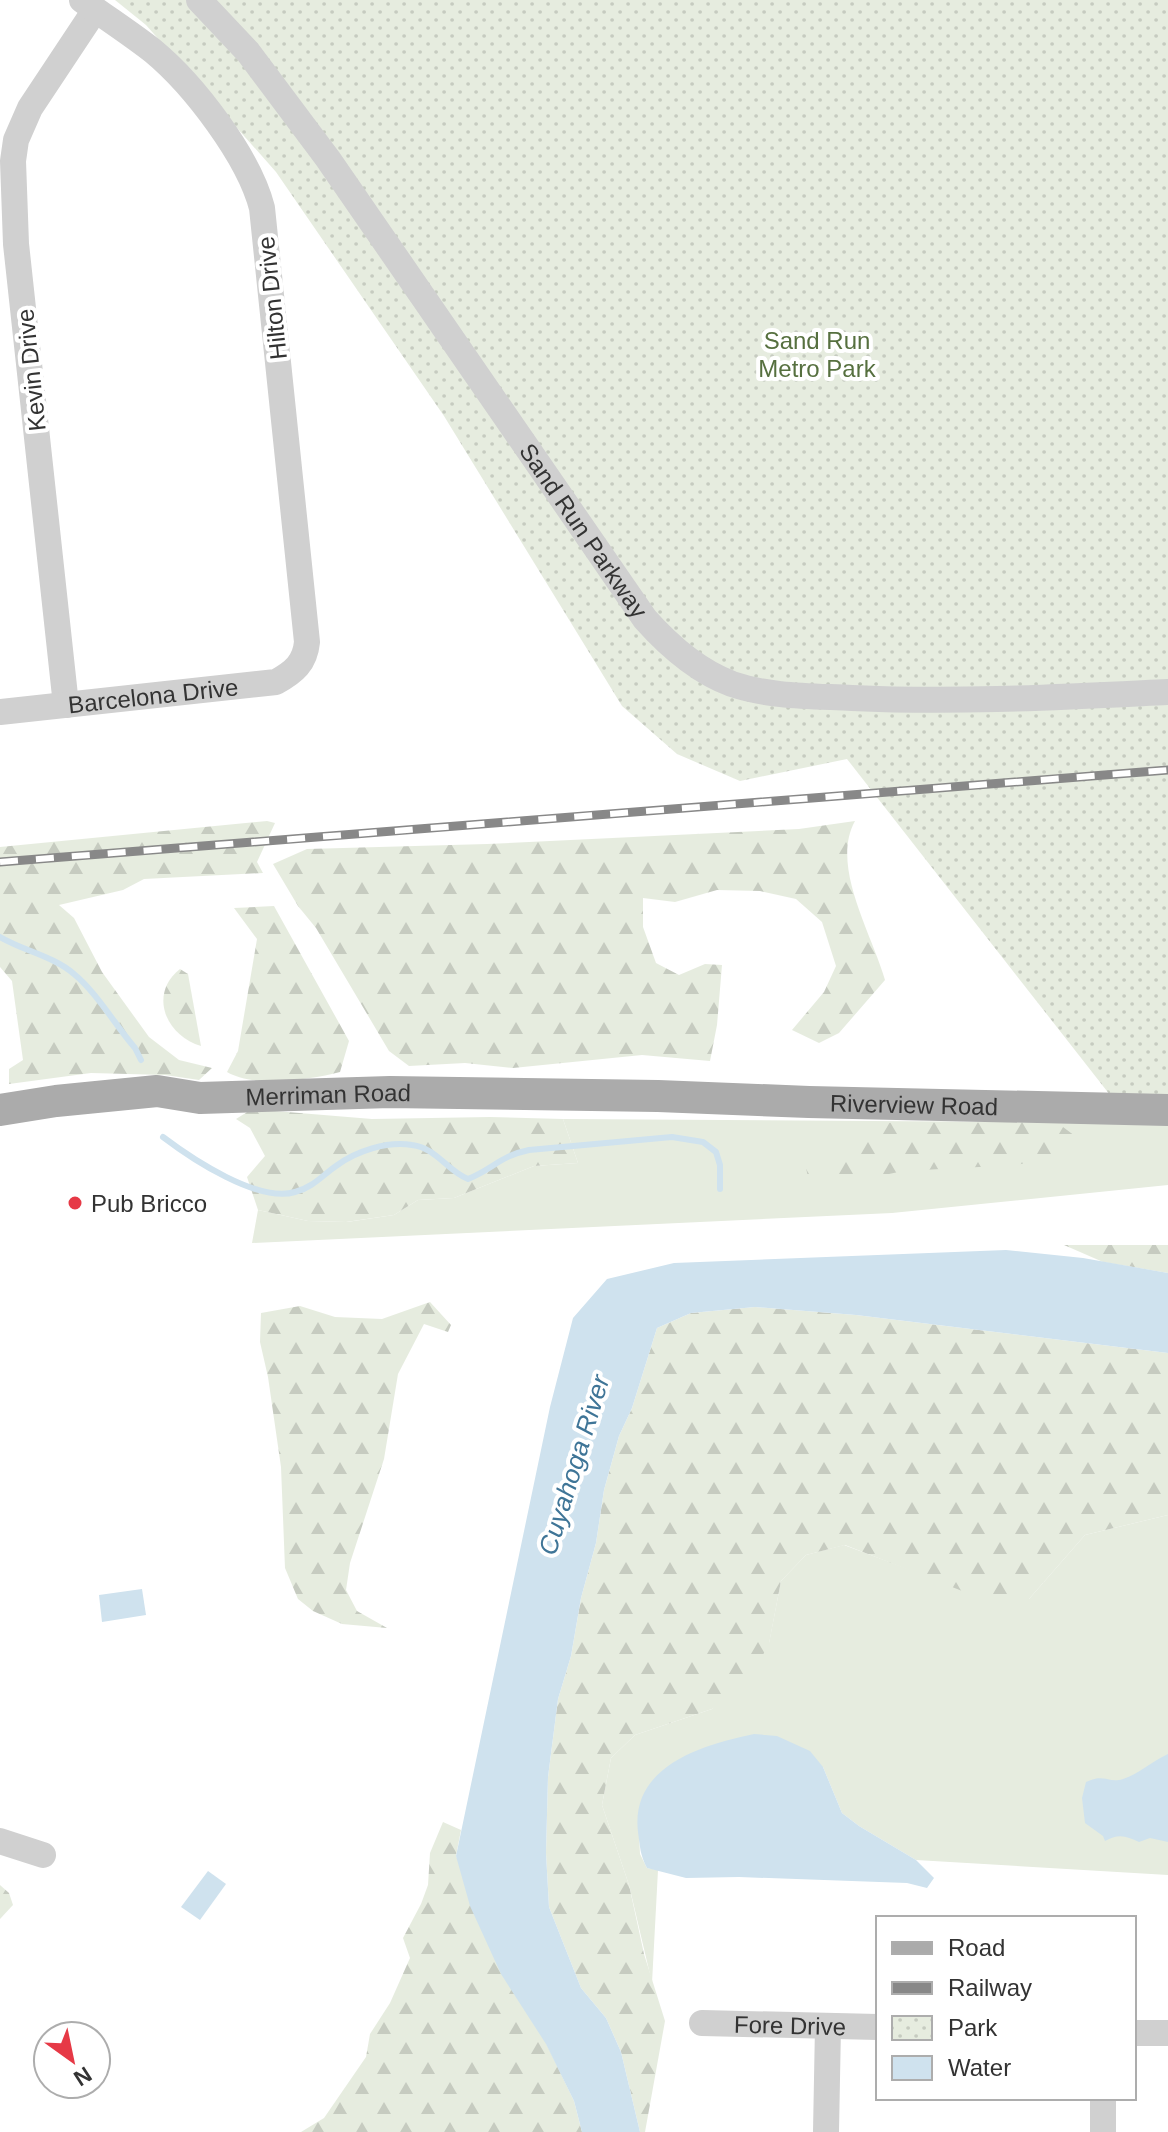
<svg xmlns="http://www.w3.org/2000/svg" width="1168" height="2132" font-family="Arial,sans-serif">
<style>
.green{fill:#e6ecdf}
.forest{fill:url(#forest-firs)}
.park{fill:url(#park-dots)}
.water{fill:#cfe2ee}
.lines{fill:none;stroke-linecap:round;stroke-linejoin:round}
.stream{stroke:#cfe2ee;stroke-width:6}
.minor{stroke:#d0d0d0;stroke-width:26}
.major{stroke:#ababab;stroke-width:32}
.rail-casing{stroke:#888;stroke-width:9}
.rail{stroke:#fff;stroke-width:6;stroke-dasharray:18;stroke-linecap:butt}
.poi-dot{fill:#e63946;stroke:#fff;stroke-width:3}
.labels{text-anchor:middle;dominant-baseline:central;stroke-width:8;stroke-linejoin:round;paint-order:stroke}
.street-label{font-size:24px;fill:#333;stroke:#fff}
.park-label{font-size:24px;fill:#56703f;stroke:#fff}
.poi-label{font-size:24px;fill:#333;stroke:#fff;text-anchor:start}
.water-label{font-size:26px;font-style:italic;fill:#3f7597;stroke:#fff}
</style>
<defs>
<pattern id="forest-firs" width="22" height="20" patternUnits="userSpaceOnUse" patternTransform="scale(2)"><rect width="22" height="20" fill="#e6ecdf"/><path d="M5 1l3.5 6h-7zM16 11l3.5 6h-7z" fill="#c6cbc0"/></pattern>
<pattern id="park-dots" width="8" height="8" patternUnits="userSpaceOnUse" patternTransform="scale(2)"><rect width="8" height="8" fill="#e6ecdf"/><path d="M2 2h.1M6 6h.1" fill="none" stroke="#c6cbc0" stroke-width="1.8" stroke-linecap="round"/></pattern>
</defs>
<rect width="100%" height="100%" fill="#fff"/>
<g class="green">
<path d="M563,1119L1168,1123V1185L892,1213L252,1243L258,1210L308,1221L347,1222L394,1215L418,1200L454,1198L534,1166L578,1163Z"/>
<path d="M1168,1515V1875L916,1860L859,1826L842,1813L823,1767L639,1836L640,1854L647,1868L658,1870L652,1983L629,1885L602,1805L611,1758L635,1735L712,1709L769,1643L781,1581L806,1555L844,1545L940,1581L1029,1599L1085,1535Z"/>
</g>
<g class="forest">
<path d="M267,821L275,823L257,862L263,873L144,879L123,890L59,905L74,918L102,972L149,1037L179,1060L212,1068L199,1080L165,1075L91,1073L9,1084V1069L23,1060L12,981L0,967V847Z"/>
<path d="M855,821C830,866 872,934 885,980L839,1033L819,1043L792,1030L824,992L836,966L822,922L796,899L760,891L717,890L675,902L643,898V927L656,963L679,975L705,964L722,965L717,1025L710,1061L642,1055L513,1068L465,1063L409,1066L389,1051L316,928L298,906L273,864L307,849L487,844L799,829Z"/>
<path d="M274,906L349,1041L340,1072C309,1080 254,1088 227,1072L238,1051L257,939L234,908Z"/>
<path d="M180,969L188,974L201,1046C166,1036 148,994 180,969Z"/>
<path d="M252,1109L372,1119L490,1117L563,1119L578,1163L534,1166L454,1198L418,1200L394,1215L346,1222L308,1221L258,1210L247,1177L265,1156L250,1128L236,1119Z"/>
<path d="M1027,1122L1063,1127L1075,1136V1151L1017,1165L903,1171L861,1180L832,1181L808,1177L806,1168C841,1158 841,1151 861,1123Z"/>
<path d="M1064,1245H1168V1273L1103,1262Z"/>
<path d="M430,1302L451,1325L448,1332L424,1324L398,1374L384,1459L350,1563L346,1590L357,1611L387,1628L342,1624L313,1611L298,1599L285,1568L281,1467L268,1377L260,1342L261,1313L300,1306L335,1317L382,1319Z"/>
<path d="M755,1307L856,1315L1168,1353V1515L1085,1535L1029,1599L1003,1607L845,1545L806,1555L781,1581L769,1644L745,1687L712,1709L635,1735L611,1758L602,1805L629,1885L644,1954L665,2021L645,2132H640L621,2052L606,2018L581,1988L549,1907L546,1853L548,1777L558,1699L571,1656L581,1598L596,1543L604,1490L619,1436L632,1408L657,1328L691,1313Z"/>
<path d="M443,1822L461,1830L456,1856L574,2101L582,2132H273H301L324,2118L366,2057L370,2034L390,2003L410,1958L403,1938L421,1904L428,1885L430,1853Z"/>
<path d="M0,1885L9,1893L13,1905L0,1919Z"/>
</g>
<path class="park" d="M115,0H1168V1110L1121,1109L847,759L740,781L677,754L622,706L444,416L276,172L146,25Z"/>
<g class="water">
<path d="M1006,1250L1083,1258L1168,1273V1353L856,1315L755,1307L691,1313L657,1328L632,1408L619,1436L604,1490L596,1543L581,1598L571,1656L558,1699L548,1777L546,1853L549,1907L581,1988L606,2018L621,2052L640,2132H582L574,2101L546,2044L501,1974L470,1906L456,1856L550,1407L573,1318L607,1279L674,1263Z"/>
<path d="M142,1589L146,1615L102,1622L99,1595Z"/>
<path d="M754,1734L777,1736L810,1751L823,1767L842,1813L859,1826L916,1860L934,1878L927,1888L907,1883L739,1877L686,1878L647,1868C640,1855 640,1846 638,1832C630,1766 702,1745 754,1734Z"/>
<path d="M1168,1754V1842L1150,1838L1139,1842C1127,1836 1118,1833 1105,1841L1103,1836L1085,1823L1082,1798L1086,1782C1106,1773 1108,1784 1123,1779C1139,1774 1152,1761 1168,1754Z"/>
<path d="M208,1871L226,1884L200,1920L181,1907Z"/>
</g>
<g class="lines">
<g class="stream">
<path d="M0,937C24,951 53,956 74,974C98,994 115,1025 135,1048L141,1060"/>
<path d="M163,1137C192,1159 258,1203 295,1192C312,1188 323,1175 336,1166C356,1151 387,1141 412,1145C437,1148 447,1171 468,1179C493,1169 500,1156 529,1150L672,1137L703,1142L716,1152L720,1165V1189"/>
</g>
<g class="minor">
<path id="s1" d="M199,0L248,52L328,159L645,619C669,646 697,671 732,684C770,697 813,696 852,698C958,703 1063,697 1168,692"/>
<path d="M66,705L16,244L13,161L16,140L30,108L95,10"/>
<path id="s2" d="M0,712L276,682C294,672 305,663 307,642L262,208C249,157 194,85 153,51C130,33 105,17 82,0"/>
<path d="M0,1841L43,1855"/>
<path id="s3" d="M702,2023L878,2027"/>
<path d="M1134,2033H1168"/>
<path d="M1103,2098V2132"/>
<path d="M826,2132L828,2026"/>
</g>
<path class="major" id="s4" d="M0,1110L56,1101L157,1091L200,1098L390,1092L658,1096L809,1102L1168,1110"/>
<g class="rail-casing">
<path id="rail" d="M0,862L1168,770"/>
</g>
<use href="#rail" class="rail"/>
</g>
<circle class="poi-dot" cx="75" cy="1203" r="8"/>
<g class="labels">
<g class="street-label">
<text transform="translate(272 298) rotate(-96)">Hilton Drive</text>
<text transform="translate(31 370) rotate(-96)">Kevin Drive</text>
<text stroke="none"><textPath href="#s1" startOffset="656">Sand Run Parkway</textPath></text>
<text stroke="none"><textPath href="#s2" startOffset="154">Barcelona Drive</textPath></text>
<text stroke="none"><textPath href="#s4" startOffset="330">Merriman Road</textPath></text>
<text stroke="none"><textPath href="#s4" startOffset="916">Riverview Road</textPath></text>
<text stroke="none"><textPath href="#s3" startOffset="88">Fore Drive</textPath></text>
</g>
<g class="park-label">
<text x="817" y="340">Sand Run<tspan x="817" dy="28">Metro Park</tspan></text>
</g>
<g class="poi-label">
<text x="91" y="1203">Pub Bricco</text>
</g>
<g class="water-label">
<text transform="translate(574 1465) rotate(-73)">Cuyahoga River</text>
</g>
</g>
<rect x="876" y="1916" width="260" height="184" fill="#ffffff" stroke="#adadad" stroke-width="2"/>
<rect x="892" y="1942" width="40" height="12" fill="#ababab" stroke="#adadad" stroke-width="2"/>
<text x="948" y="1956" font-size="24" fill="#333333">Road</text>
<rect x="892" y="1982" width="40" height="12" fill="#888888" stroke="#adadad" stroke-width="2"/>
<text x="948" y="1996" font-size="24" fill="#333333">Railway</text>
<rect x="892" y="2016" width="40" height="24" fill="url(#park-dots)" stroke="#adadad" stroke-width="2"/>
<text x="948" y="2036" font-size="24" fill="#333333">Park</text>
<rect x="892" y="2056" width="40" height="24" fill="#cfe2ee" stroke="#adadad" stroke-width="2"/>
<text x="948" y="2076" font-size="24" fill="#333333">Water</text>
<g transform="translate(72 2060) rotate(147)"><circle r="38" fill="#ffffff" stroke="#adadad" stroke-width="2"/>
<path d="M0-6L14 30L0 20L-14 30Z" fill="#e63946"/>
<text y="-12" font-size="22" font-weight="bold" text-anchor="middle" fill="#333333">N</text>
</g>
</svg>
